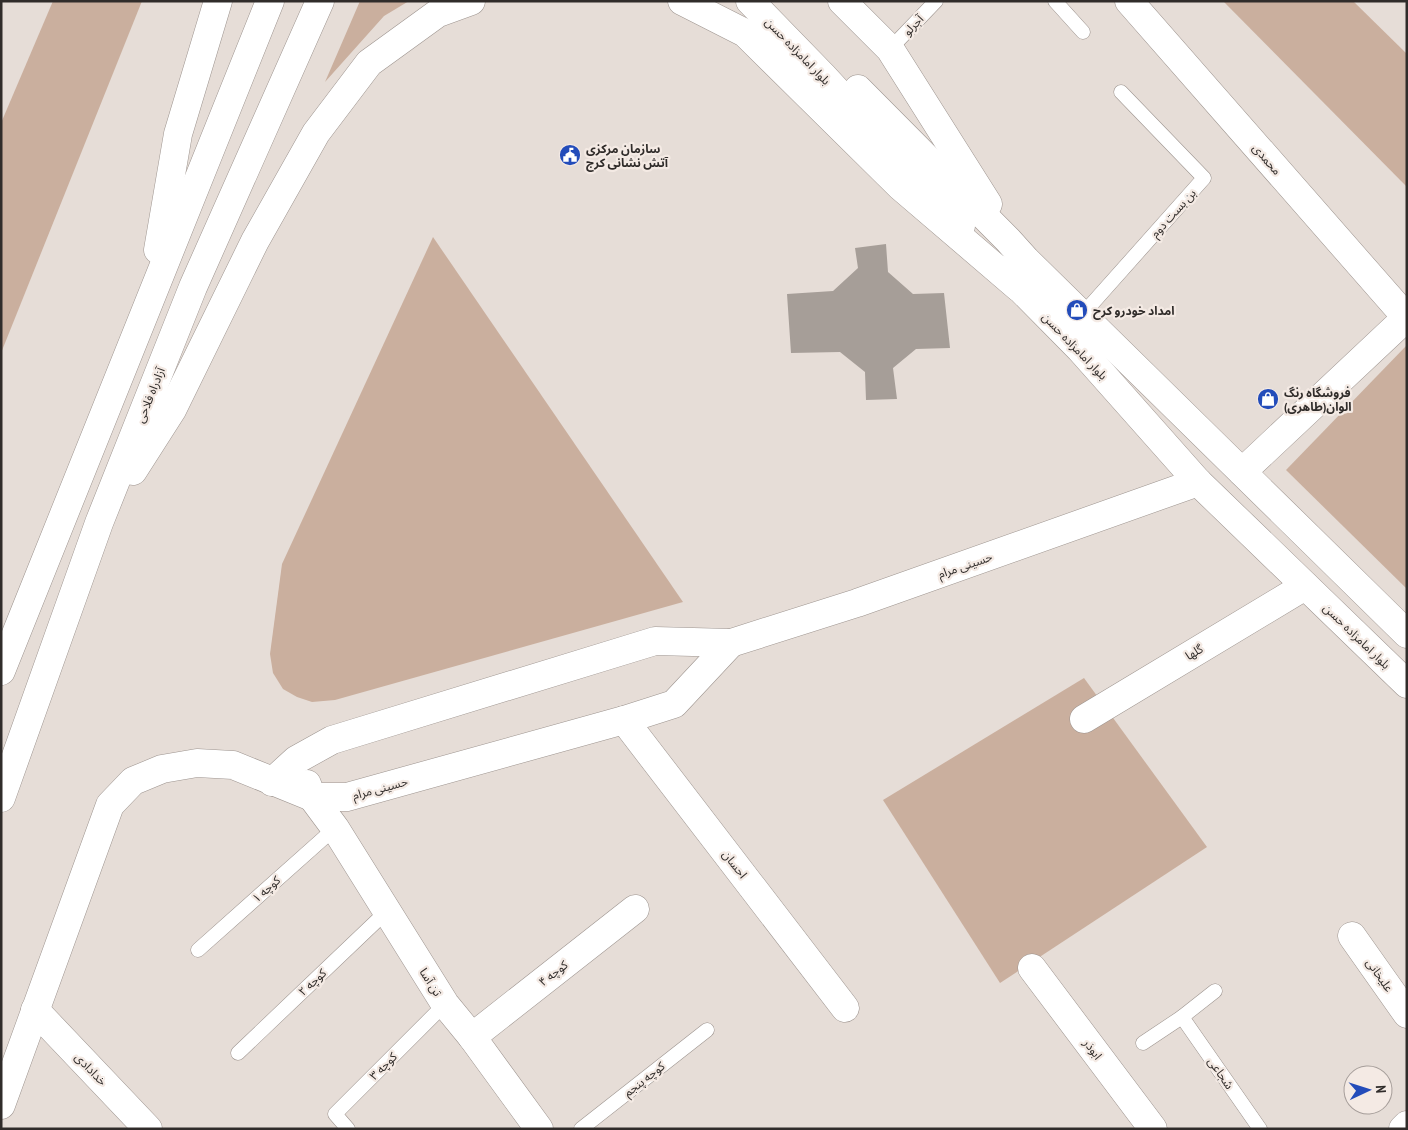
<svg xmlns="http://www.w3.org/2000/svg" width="1408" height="1130" font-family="'PT Sans Narrow','Noto Sans Arabic',sans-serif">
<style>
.green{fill:#caaf9e}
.building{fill:#a69e98}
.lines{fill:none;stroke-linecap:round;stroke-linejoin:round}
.service-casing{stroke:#9d948f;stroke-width:15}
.minor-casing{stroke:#9d948f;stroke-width:29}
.secondary-casing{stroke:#9d948f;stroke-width:29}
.motorway-casing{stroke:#9d948f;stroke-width:29}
.service{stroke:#fff;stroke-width:14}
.minor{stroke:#fff;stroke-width:28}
.secondary{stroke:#fff;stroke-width:28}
.motorway{stroke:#fff;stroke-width:28}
.labels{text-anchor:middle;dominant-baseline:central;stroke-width:4.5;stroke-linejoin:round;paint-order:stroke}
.street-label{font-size:12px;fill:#302c2a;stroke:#f4eae4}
.poi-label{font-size:12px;font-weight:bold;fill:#302c2a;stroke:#f4eae4;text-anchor:start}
</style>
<rect width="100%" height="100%" fill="#e6ddd7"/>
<g class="green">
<path d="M53,1H142L1,353V123Z"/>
<path d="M360,1H409L384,16L325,82Z"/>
<path d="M1223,1H1353L1407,54V187Z"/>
<path d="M433,237L683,602L335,700L312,702L297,697L283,689L273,673L270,654L282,564Z"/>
<path d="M1407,345V589L1286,470Z"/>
<path d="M1084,678L1207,847L1000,983L883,800Z"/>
</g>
<path class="building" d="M886,244L888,272L913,294L944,293L950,348L916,349L893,368L897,399L866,400L865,372L840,352L791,353L787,294L833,291L858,268L855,248Z"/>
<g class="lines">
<g class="service-casing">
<g id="service">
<path d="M1055,1L1083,32"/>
<path d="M890,49L936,1"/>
<path d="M1082,315L1204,178L1121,92"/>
<path d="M198,950L335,828"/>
<path d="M1182,1017L1260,1129"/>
<path d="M1143,1043L1182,1017L1215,991"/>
<path d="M238,1053L386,912"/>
<path d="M348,1129L335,1114L445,1004"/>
<path d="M581,1129L707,1030"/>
</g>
</g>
<g class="minor-casing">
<g id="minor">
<path d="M1129,1L1406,317"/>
<path d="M1242,472L1407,317"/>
<path d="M1084,719L1305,586"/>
<path d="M624,720L845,1008"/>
<path d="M272,782L296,760L332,740L655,641L731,643L857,603L1198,482"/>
<path d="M307,784L312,797L335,828L445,1004L472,1037L539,1129"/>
<path d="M1352,936L1407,1014"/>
<path d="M1032,968L1153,1129"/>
<path d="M35,1010L148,1129"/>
<path d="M472,1037L635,909"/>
<path d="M1,1105L110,805L133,781L162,769L197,763L233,765L312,797H347L624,720L674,704L731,643"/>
<path d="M1403,1129L1407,1125"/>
</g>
</g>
<g class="secondary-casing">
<g id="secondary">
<path d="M750,1L823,76L961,226"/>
<path d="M842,1L890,49L988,204"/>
<path d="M858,89L1008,240L1026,260L1407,634"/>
<path d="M1002,270L1080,349L1198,482L1407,684"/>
</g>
</g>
<g class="motorway-casing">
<g id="motorway">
<path d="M682,1L745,33L900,186L1018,287"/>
<path d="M158,250L178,134L218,1"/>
<path d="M133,471L172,410L255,241L316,133L369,63L438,13L471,1"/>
<path d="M1,671L270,1"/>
<path d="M1,798L99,523L193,287L320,1"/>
</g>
</g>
<use href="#service" class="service"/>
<use href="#minor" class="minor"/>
<use href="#secondary" class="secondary"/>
<use href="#motorway" class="motorway"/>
</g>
<defs>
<g id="civic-disc" transform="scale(1.125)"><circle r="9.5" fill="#234cba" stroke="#f4eae4"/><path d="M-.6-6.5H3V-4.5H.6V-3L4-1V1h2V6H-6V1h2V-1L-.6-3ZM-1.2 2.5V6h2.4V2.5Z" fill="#fff"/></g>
<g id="shop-disc" transform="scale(1.125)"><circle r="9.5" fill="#234cba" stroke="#f4eae4"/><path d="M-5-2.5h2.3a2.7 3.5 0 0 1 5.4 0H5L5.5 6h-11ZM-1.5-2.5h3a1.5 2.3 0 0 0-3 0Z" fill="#fff"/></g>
</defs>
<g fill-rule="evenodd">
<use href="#civic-disc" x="570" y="155"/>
<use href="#shop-disc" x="1077" y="310"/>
<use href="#shop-disc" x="1268" y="399"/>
</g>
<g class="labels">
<g class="street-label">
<text transform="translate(913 25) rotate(-46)">آجرلو</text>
<text transform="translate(798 51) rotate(46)">بلوار امامزاده حسن</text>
<text transform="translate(1267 159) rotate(49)">محمدی</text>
<text transform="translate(1173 213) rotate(-48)">بن بست دوم</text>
<text transform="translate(1075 346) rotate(46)">بلوار امامزاده حسن</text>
<text transform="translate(150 395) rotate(-68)">آزادراه فلاحی</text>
<text transform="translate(965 565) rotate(-19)">حسینی مرام</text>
<text transform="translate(1357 636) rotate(44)">بلوار امامزاده حسن</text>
<text transform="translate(1194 652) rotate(-31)">گلها</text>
<text transform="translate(380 788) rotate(-15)">حسینی مرام</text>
<text transform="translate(735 864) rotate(52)">احسان</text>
<text transform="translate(266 889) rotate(-42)">کوچه ۱</text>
<text transform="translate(553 973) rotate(-38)">کوچه ۴</text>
<text transform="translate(1380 975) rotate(55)">علیخانی</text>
<text transform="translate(312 982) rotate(-43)">کوچه ۲</text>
<text transform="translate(431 982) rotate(57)">تن آسا</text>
<text transform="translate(1093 1049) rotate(53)">ابوذر</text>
<text transform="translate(383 1066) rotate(-45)">کوچه ۳</text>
<text transform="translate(91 1069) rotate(46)">خدادادی</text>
<text transform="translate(1221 1073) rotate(55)">شجاعی</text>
<text transform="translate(644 1079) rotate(-38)">کوچه پنجم</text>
</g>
<g class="poi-label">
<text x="586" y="148">سازمان مرکزی<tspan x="586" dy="14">آتش نشانی کرج</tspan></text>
<text x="1093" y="310">امداد خودرو کرح</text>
<text x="1284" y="392">فروشگاه رنگ<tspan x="1284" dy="14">الوان(طاهری)</tspan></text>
</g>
</g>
<rect width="1408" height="1130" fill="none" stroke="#302c2a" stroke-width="5"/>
<g transform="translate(1368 1090) rotate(86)"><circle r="24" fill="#f4eae4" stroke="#a69e9a"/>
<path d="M0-4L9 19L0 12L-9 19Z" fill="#234cba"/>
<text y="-8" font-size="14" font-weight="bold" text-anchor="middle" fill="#302c2a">N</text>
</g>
</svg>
